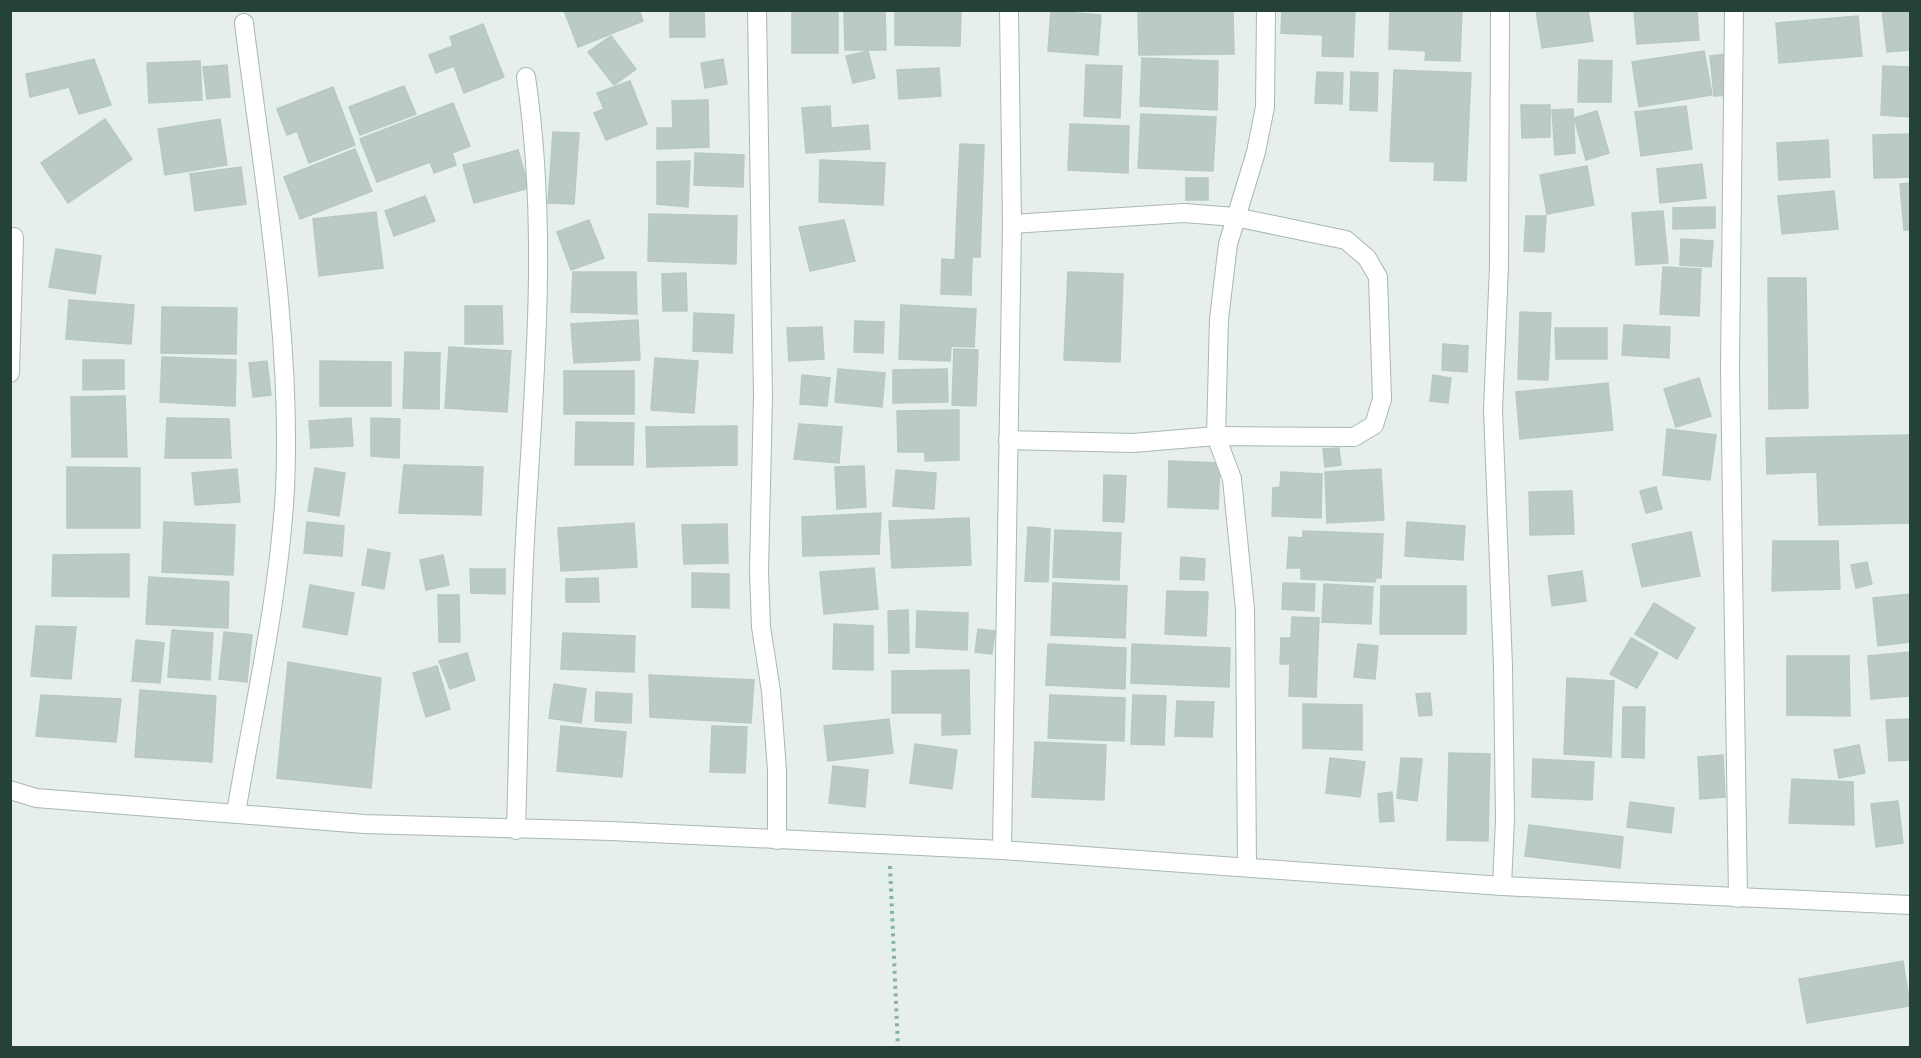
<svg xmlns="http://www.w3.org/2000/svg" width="1921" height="1058" font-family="Montserrat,sans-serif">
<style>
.building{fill:#bbcac4;stroke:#b8c9c2;stroke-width:1.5}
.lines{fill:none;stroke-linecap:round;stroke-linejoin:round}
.minor-casing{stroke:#a8b8b2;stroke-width:20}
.path{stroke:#86b3a5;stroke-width:4;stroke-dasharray:3 4.5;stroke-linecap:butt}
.minor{stroke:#fff;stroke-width:18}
</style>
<rect width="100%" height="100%" fill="#e6efeb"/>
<g class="building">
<path d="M564,10H639L643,21L578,47Z"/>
<path d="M670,10H704L705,37H670Z"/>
<path d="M792,10L838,11V53H792Z"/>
<path d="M844,10H885L886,50H845Z"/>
<path d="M895,10H961L960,46L895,45Z"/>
<path d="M1282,10L1355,11L1353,57L1322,56L1323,35L1281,33Z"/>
<path d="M1390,10H1462L1460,61L1425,60L1426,51L1389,49Z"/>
<path d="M1536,10H1588L1593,41L1542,48Z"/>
<path d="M1634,10H1697L1699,40L1637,44Z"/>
<path d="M1882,10H1910V50L1887,52Z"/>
<path d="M1051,11L1101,15L1098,55L1048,51Z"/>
<path d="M1233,11L1234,54L1139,55L1138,13Z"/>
<path d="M1858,16L1862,56L1779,63L1776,23Z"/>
<path d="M483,24L504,77L464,93L454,66L436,73L429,55L453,46L450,37Z"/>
<path d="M611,36L636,69L614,85L588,52Z"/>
<path d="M868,51L875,78L853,83L846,56Z"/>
<path d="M1704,51L1712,95L1639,107L1632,62Z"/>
<path d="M1726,54L1731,95L1714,96L1710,56Z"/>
<path d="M1142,58L1218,61L1217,110L1140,106Z"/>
<path d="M94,59L111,105L79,114L69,87L30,97L26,74Z"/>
<path d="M723,59L727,84L705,88L701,63Z"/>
<path d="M1579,60L1612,61L1611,102H1578Z"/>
<path d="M200,61L202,100L149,103L147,63Z"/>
<path d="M227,65L230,97L207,99L203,67Z"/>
<path d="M1086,65L1122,66L1120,118L1084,116Z"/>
<path d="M1883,66L1910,67V117L1881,115Z"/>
<path d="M939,68L941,96L899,99L897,70Z"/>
<path d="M1394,70L1471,73L1466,181L1434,180L1435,162L1390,161Z"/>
<path d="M1317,72L1343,73L1342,104L1315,103Z"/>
<path d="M1351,72L1378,73L1377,111L1350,110Z"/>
<path d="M630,81L647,124L606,140L594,113L604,109L597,93Z"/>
<path d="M404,86L416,114L360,135L349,107Z"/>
<path d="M333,87L355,145L309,163L297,131L287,135L277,109Z"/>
<path d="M708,100L709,147L657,149V128H673L672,101Z"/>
<path d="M453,103L470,146L452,153L456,165L434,173L430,162L377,182L360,139Z"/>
<path d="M1521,105H1550V137L1522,138Z"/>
<path d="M830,106L831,128L868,125L870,149L806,153L802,108Z"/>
<path d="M1686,106L1692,149L1641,156L1635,112Z"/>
<path d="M1573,109L1575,153L1555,155L1552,110Z"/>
<path d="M1597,111L1609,153L1586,160L1574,118Z"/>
<path d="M1141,114L1216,117L1213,171L1138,168Z"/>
<path d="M105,119L132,159L68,203L41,163Z"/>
<path d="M220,119L227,165L165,175L158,129Z"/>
<path d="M1070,124L1129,126L1128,173L1068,170Z"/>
<path d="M553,132L579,133L574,204L548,203Z"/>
<path d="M1910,134V177L1874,178L1873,135Z"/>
<path d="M1828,140L1830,177L1779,180L1777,143Z"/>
<path d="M960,144L984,145L980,257H972L971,295L941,294L942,259L955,260Z"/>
<path d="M355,149L372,191L300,219L284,177Z"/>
<path d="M518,150L529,188L474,203L463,165Z"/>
<path d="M695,153L744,155L743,187L694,185Z"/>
<path d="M820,160L885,163L883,205L819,202Z"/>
<path d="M690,161L688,207L657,204V162Z"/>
<path d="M1702,164L1706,198L1660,203L1657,169Z"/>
<path d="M1587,166L1594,205L1547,214L1540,175Z"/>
<path d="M241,167L246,204L195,211L190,174Z"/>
<rect x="1186" y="178" width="22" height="22"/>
<path d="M1910,183V230H1904L1900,184Z"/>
<path d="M1834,191L1838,229L1782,234L1778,196Z"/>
<path d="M425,196L435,221L394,236L385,211Z"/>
<path d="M1715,207V228L1673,229V208Z"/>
<path d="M1663,211L1668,263L1636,265L1632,213Z"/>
<path d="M376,212L383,268L319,276L313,219Z"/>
<path d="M649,214L737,216L736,264L648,261Z"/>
<path d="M1526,216H1546L1544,252L1524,251Z"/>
<path d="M589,220L604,258L571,270L557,232Z"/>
<path d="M844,220L855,261L810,271L799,227Z"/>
<path d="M1681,239L1713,241L1711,267L1680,265Z"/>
<path d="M56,249L101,256L95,294L49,287Z"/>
<path d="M1663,267L1701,269L1699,316L1660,314Z"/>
<path d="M573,272H636L637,314L571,312Z"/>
<path d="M1068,272L1123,274L1120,362L1064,360Z"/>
<path d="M686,273L687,311H663L662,274Z"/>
<path d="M1768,278H1806L1808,408L1769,409Z"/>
<path d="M69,300L134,305L131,344L66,339Z"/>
<path d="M901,305L976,309L974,347L951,346L950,361L899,359Z"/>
<path d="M465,306H502L503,344H465Z"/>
<path d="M162,307L237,308L236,354L161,353Z"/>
<path d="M1520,312L1551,313L1548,380L1518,379Z"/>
<path d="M694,313L734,315L732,353L693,351Z"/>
<path d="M638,320L640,360L574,363L571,324Z"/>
<path d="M855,321L884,322L883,353L854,352Z"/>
<path d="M1624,325L1670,327L1669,358L1622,355Z"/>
<path d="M822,327L824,359L789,361L787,328Z"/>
<path d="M1555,328H1607V359H1556Z"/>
<path d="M1443,344L1468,346L1467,372L1442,370Z"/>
<path d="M449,347L511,351L507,412L445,408Z"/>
<path d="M954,349L978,350L976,406L952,405Z"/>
<path d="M405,352L440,353L439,409L403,408Z"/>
<path d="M162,357L236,360L235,406L160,402Z"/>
<path d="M655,358L698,361L694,413L651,410Z"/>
<path d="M83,360H124V389L83,390Z"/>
<path d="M267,361L271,395L253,397L249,363Z"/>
<path d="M320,361L391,362V406H320Z"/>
<path d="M838,369L885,373L882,407L835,402Z"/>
<path d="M947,369L948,402L893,403V370Z"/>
<rect x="564" y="371" width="70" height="43"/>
<path d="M802,375L830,378L827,406L800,404Z"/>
<path d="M1433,375L1451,378L1448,403L1430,401Z"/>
<path d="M1699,378L1711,416L1676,427L1664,389Z"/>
<path d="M1608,383L1613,430L1520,439L1516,392Z"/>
<path d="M125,396L127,457H72L71,397Z"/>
<path d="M959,410V460L925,461V452H898L897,411Z"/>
<path d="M167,418L229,419L231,458H165Z"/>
<path d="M351,418L353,446L311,448L309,421Z"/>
<path d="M371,418L400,419L399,458L371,456Z"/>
<path d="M576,422L634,423L633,465H575Z"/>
<path d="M799,424L842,427L839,463L794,459Z"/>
<path d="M737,426V465L647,467L646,427Z"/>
<path d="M1667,429L1716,435L1710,480L1663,475Z"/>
<path d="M1910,435V523L1819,525L1817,472L1767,474L1766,438Z"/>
<path d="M1339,448L1341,465L1325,467L1323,449Z"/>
<path d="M1169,461L1220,463L1218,509L1168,507Z"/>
<path d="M404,465L483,467L481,515L399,513Z"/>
<path d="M864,466L866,507L837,509L835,467Z"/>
<path d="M67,467L140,468V528H67Z"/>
<path d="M315,468L345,473L339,516L308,511Z"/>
<path d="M237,469L240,502L195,505L192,473Z"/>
<path d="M1381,469L1384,520L1327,523L1325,472Z"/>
<path d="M896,470L936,473L934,509L893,506Z"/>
<path d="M1281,472L1322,474L1321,518L1272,516L1273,488L1280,487Z"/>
<path d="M1104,475L1126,476L1124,522L1103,521Z"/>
<path d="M1656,487L1662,509L1646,513L1640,491Z"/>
<path d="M1572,491L1574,534L1530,535L1529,492Z"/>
<path d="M881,513L879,554L803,556L802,517Z"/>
<path d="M969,518L971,565L892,568L889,521Z"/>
<path d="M164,522L235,525L233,575L162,572Z"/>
<path d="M307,522L344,526L342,556L304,553Z"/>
<path d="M1407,522L1465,526L1463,560L1405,556Z"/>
<path d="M634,523L637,567L561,571L558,528Z"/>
<path d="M727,524L728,563L684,564L682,525Z"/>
<path d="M1028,527L1050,529L1048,582L1025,581Z"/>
<path d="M1055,530L1121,533L1119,580L1053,577Z"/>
<path d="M1303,531L1383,534L1381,578H1376L1375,582L1301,579V568H1287L1289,537L1303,538Z"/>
<path d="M1691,532L1700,576L1642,587L1632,544Z"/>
<path d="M1773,541H1838L1840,589L1772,591Z"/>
<path d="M368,549L390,553L384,589L362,585Z"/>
<path d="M129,554V597L52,596L53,555Z"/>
<path d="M443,555L449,585L426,590L420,560Z"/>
<path d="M1181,557L1205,559L1204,580L1180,579Z"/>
<path d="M1867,562L1872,584L1856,588L1851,565Z"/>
<path d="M874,568L878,609L824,614L820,572Z"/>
<path d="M470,569H505V594L471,593Z"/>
<path d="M1582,571L1586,601L1552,606L1548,576Z"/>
<path d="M692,573L729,574V608L692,607Z"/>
<path d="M149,577L229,582L228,628L146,624Z"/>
<path d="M598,578L599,602H566V579Z"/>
<path d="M1053,583L1127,586L1125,638L1051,635Z"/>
<path d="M1283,583L1315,584L1314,611L1282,609Z"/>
<path d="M1324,584L1373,587L1371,624L1322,622Z"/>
<path d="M310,585L354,593L347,635L303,627Z"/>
<path d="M1381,586H1466V634H1380Z"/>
<path d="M1167,591L1208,592L1206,636L1165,634Z"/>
<path d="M1910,594V642L1878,646L1873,598Z"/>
<path d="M438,595H459L460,642H439Z"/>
<path d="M1654,603L1695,628L1677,659L1635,634Z"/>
<path d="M908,610L909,653H889L888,611Z"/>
<path d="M917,611L968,613L967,650L916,647Z"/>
<path d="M1292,617L1319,618L1316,697L1289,696L1290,664H1280L1281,638H1291Z"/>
<path d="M834,624L873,626V670L833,669Z"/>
<path d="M36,626L76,627L71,679L31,676Z"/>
<path d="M978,629L995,631L992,654L975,652Z"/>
<path d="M172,630L213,633L210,680L168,677Z"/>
<path d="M224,632L252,635L247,682L219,679Z"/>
<path d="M563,633L635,636L634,672L561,669Z"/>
<path d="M1631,638L1658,653L1637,688L1610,674Z"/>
<path d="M136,640L164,643L160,683L132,681Z"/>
<path d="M1048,644L1126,648L1125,689L1046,685Z"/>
<path d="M1132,644L1230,648L1229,687L1131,683Z"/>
<path d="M1358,644L1378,646L1375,679L1354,677Z"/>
<path d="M1910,652V696L1871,699L1868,656Z"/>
<path d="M467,653L475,680L450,689L439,661Z"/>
<path d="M1787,656H1849L1850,716L1787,715Z"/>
<path d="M288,662L381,678L371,788L277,778Z"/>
<path d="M437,666L450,709L426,717L413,673Z"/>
<path d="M969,670L970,734L942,735V713H892V671Z"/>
<path d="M649,675L754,680L751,723L650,717Z"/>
<path d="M1567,678L1614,681L1611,757L1564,754Z"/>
<path d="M554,684L586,689L581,723L549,718Z"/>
<path d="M140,690L216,696L212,762L135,757Z"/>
<path d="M596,692L632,694L631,723L595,721Z"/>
<path d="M1430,693L1432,715L1419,716L1416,694Z"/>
<path d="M41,695L121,699L116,742L36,736Z"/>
<path d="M1050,695L1125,698L1124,741L1048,738Z"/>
<path d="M1133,695L1166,696L1164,745L1131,744Z"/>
<path d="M1177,701L1214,702L1212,737L1175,736Z"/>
<path d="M1303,704L1362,705V750L1303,748Z"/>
<path d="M1623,707H1645L1644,758L1622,757Z"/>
<path d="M889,719L893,753L828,761L824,726Z"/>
<path d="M1910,719V760L1889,761L1886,720Z"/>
<path d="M561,726L626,732L622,777L557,771Z"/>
<path d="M712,726L747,727L745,773L710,772Z"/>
<path d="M1035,742L1106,745L1104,800L1032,797Z"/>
<path d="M915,744L957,750L952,789L910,783Z"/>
<path d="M1859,745L1865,773L1839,778L1834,750Z"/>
<path d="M1449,753L1490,754L1488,841L1447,840Z"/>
<path d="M1723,755L1725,797L1700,799L1698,757Z"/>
<path d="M1330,758L1365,762L1360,797L1326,793Z"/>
<path d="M1401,758L1422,759L1417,801L1397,798Z"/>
<path d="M1533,759L1594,762L1592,800L1532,797Z"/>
<path d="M833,766L868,770L865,807L829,803Z"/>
<path d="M1792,779L1853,782L1854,825L1789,823Z"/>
<path d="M1392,792L1394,821L1380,822L1378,794Z"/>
<path d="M1898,801L1903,843L1876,847L1871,804Z"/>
<path d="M1630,802L1674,808L1671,833L1627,827Z"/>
<path d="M1529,825L1623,837L1620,868L1525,856Z"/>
<path d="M1903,961L1910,1006L1807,1023L1799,979Z"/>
</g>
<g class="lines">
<g class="minor-casing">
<g id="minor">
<path d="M757,10L763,397L759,571L761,627L771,691L777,770V840"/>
<path d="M1500,10L1499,266L1493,410L1503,666L1505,819L1502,886"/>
<path d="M1734,10L1730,369L1738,898"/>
<path d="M10,373L14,237"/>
<path d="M1008,440L1133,443L1216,436L1354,437L1374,425L1382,399L1378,277L1367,258L1346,240L1235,217L1184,213L1012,224"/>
<path d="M10,790L36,798L364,824L611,831L1002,850L1502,886L1910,905"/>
<path d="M236,813C254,705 279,598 285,489C292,333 263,177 244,23"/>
<path d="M516,830C519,727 520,624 526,521C535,372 548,226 526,77"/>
<path d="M1002,850L1012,224L1009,10"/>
<path d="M1247,866L1245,609L1232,479L1216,436L1219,319L1228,244L1256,152L1265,107L1266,10"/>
</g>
</g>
<path class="path" d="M890,866L898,1048"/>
<use href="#minor" class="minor"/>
</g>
<rect width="1921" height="1058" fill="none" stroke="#24423a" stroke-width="24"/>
</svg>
